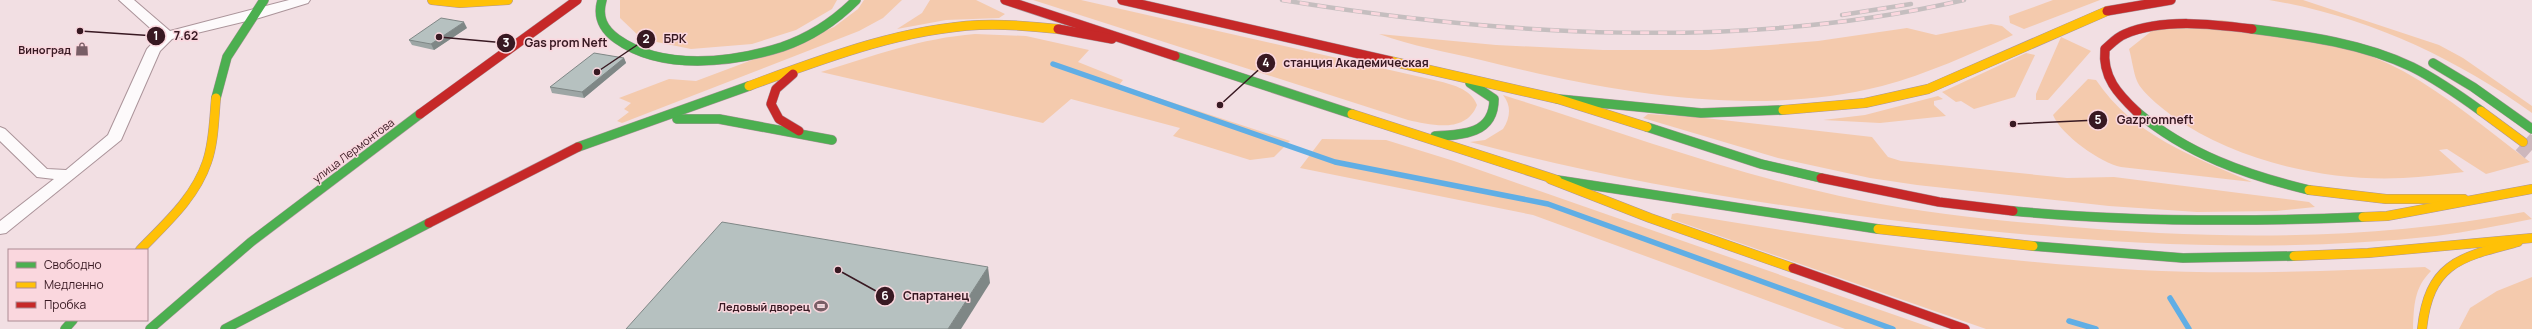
<svg xmlns="http://www.w3.org/2000/svg" width="2532" height="329" font-family="Manrope,sans-serif">
<style>
.green{fill:#f4caad}
.lines{fill:none;stroke-linecap:round;stroke-linejoin:round}
.stream{stroke:#60aee5;stroke-width:5.5}
.secondary-tunnel{stroke:#cdb7bc;stroke-width:22;stroke-dasharray:22 11;stroke-linecap:butt}
.street-casing{stroke:#ab949a;stroke-width:2}
.fast-casing{stroke:#ab949a;stroke-width:10}
.slow-casing{stroke:#ab949a;stroke-width:10}
.jam-casing{stroke:#ab949a;stroke-width:10}
.street{fill:#fdfafb;fill-rule:evenodd}
.fast{stroke:#4caf50;stroke-width:9}
.slow{stroke:#ffc107;stroke-width:9}
.jam{stroke:#c62828;stroke-width:9}
.rail-casing{stroke:#c5bebf;stroke-width:4.5}
.rail{stroke:#fad7de;stroke-width:3;stroke-dasharray:9;stroke-linecap:butt}
.wall{fill:#9da6a5}
.shaded-wall{fill:#7f8786}
.building{fill:#b6c1c0;stroke:#7f8786}
.labels{text-anchor:middle;dominant-baseline:central;stroke-width:3;stroke-linejoin:round;paint-order:stroke}
.poi-label{font-size:11px;font-weight:bold;fill:#381922;stroke:#fad7de;text-anchor:end}
.street-label{font-size:11px;fill:#381922;stroke:#fad7de}
.leader{fill:none;stroke:#381922;stroke-width:1.5}
.callout-dot{fill:#381922;stroke:#fad7de;stroke-width:1.5}
.mark-label{font-size:12px;text-anchor:middle;font-weight:bold;fill:#fff}
.callout-label{font-size:12px;text-anchor:middle;font-weight:bold;fill:#381922;stroke:#fad7de;stroke-width:3;stroke-linejoin:round;paint-order:stroke}
</style>
<rect width="100%" height="100%" fill="#f2dfe3"/>
<g class="green">
<path d="M620,0H837L832,9L796,30L752,44L691,49L642,39L620,18Z"/>
<path d="M864,0H902L883,18L859,31L622,123L617,121L629,112L624,109L631,103L619,98L669,79L696,81L787,47L834,27L858,9Z"/>
<path d="M930,0H976L1005,14L999,18L946,20L897,29L922,13Z"/>
<path d="M1033,0H1081L1434,80C1450,84 1471,88 1477,105C1466,134 1431,125 1408,120Z"/>
<path d="M2053,0H2100L2024,29L2010,23L2009,16Z"/>
<path d="M2269,0H2303L2439,45L2463,58L2532,106V113C2454,57 2365,16 2269,0Z"/>
<path d="M2222,20C2284,30 2347,41 2403,71C2448,96 2489,131 2530,162L2486,174L2447,149L2439,150L2464,172C2444,174 2423,177 2403,178C2328,182 2235,161 2174,117C2163,109 2142,93 2137,81C2133,71 2132,59 2129,49L2158,26Z"/>
<path d="M1991,24L2002,26L2013,35C1971,54 1927,74 1882,86C1751,119 1609,92 1481,60C1447,52 1412,46 1379,34L1496,45L1603,50H1709L1818,41L1907,28L1936,35Z"/>
<path d="M975,34L1026,36L1089,50L1078,62L1123,80L1119,85L1290,141L1274,157L1250,160L1173,136L1180,128L1071,99L1043,123L821,72C872,56 922,38 975,34Z"/>
<path d="M2061,37L2091,51L2048,100H2036V94Z"/>
<path d="M2026,53L2035,55L2015,97L1974,109L1961,101L1956,102L1942,92Z"/>
<path d="M2088,79L2096,80C2134,136 2192,156 2252,182L2121,167C2101,163 2061,135 2053,115Z"/>
<path d="M1503,95C1621,132 1738,176 1859,200C1925,213 1993,220 2061,226C2216,240 2370,241 2524,212L2532,219C2500,225 2468,232 2436,236C2262,255 2089,243 1915,223C1765,205 1616,181 1470,142L1485,140L1503,129C1510,118 1512,106 1503,95Z"/>
<path d="M1938,96L1943,99L1934,101V105L1946,116L1880,123L1823,120L1865,115Z"/>
<path d="M1648,114L1696,117L1872,137L1888,157L1901,161L2067,178L2114,177L2309,202L2315,207L2276,211L2197,212L2109,206L1917,185L1870,178L1778,158L1643,118Z"/>
<path d="M1322,139L1386,140L1454,161L1935,329H1845L1533,215L1300,168Z"/>
<path d="M1677,213C1829,239 1984,261 2138,270C2233,275 2329,271 2425,267L2431,271C2414,288 2414,305 2413,329H1986L1671,219L1672,214Z"/>
<path d="M2532,277V329H2459L2470,308L2497,291Z"/>
</g>
<g class="lines">
<g class="stream">
<path d="M1053,64L1335,162L1548,204L1893,329"/>
<path d="M2170,298L2189,329"/>
<path d="M2069,321L2096,329"/>
</g>
<path class="secondary-tunnel" d="M2523,142L2532,150"/>
<g class="street-casing">
<path id="street" d="M119,0H134L170,31L289,0H310L308,3L259,18L172,39L160,51L121,140L6,233L0,234V221L54,179L37,177L0,141V127L5,129L47,169L66,170L108,135L147,49L159,36Z"/>
</g>
<g class="fast-casing">
<g id="fast">
<path d="M602,0C597,17 603,29 617,39C662,71 732,63 782,47C811,37 835,21 856,0"/>
<path d="M2252,29C2306,36 2362,43 2412,67C2436,79 2459,95 2481,111"/>
<path d="M1175,56L1352,114"/>
<path d="M2433,63L2473,87L2532,129"/>
<path d="M216,98L227,57L264,0"/>
<path d="M1558,99L1701,113L1783,110"/>
<path d="M2137,112C2187,154 2246,175 2309,190"/>
<path d="M677,119H719L832,140"/>
<path d="M1647,127L1761,164L1821,178"/>
<path d="M1435,136C1463,135 1494,134 1494,99L1470,83"/>
<path d="M578,147L749,86"/>
<path d="M1557,180L1878,229"/>
<path d="M2013,211C2130,222 2246,222 2363,217"/>
<path d="M2033,246L2183,258L2294,256"/>
<path d="M65,329L73,320"/>
<path d="M150,329L251,242L420,114"/>
<path d="M225,329L429,223"/>
</g>
</g>
<g class="slow-casing">
<g id="slow">
<path d="M432,0L460,3L508,0"/>
<path d="M1390,61L1558,99L1647,127"/>
<path d="M749,86C823,59 900,29 979,25C1006,24 1032,26 1058,29"/>
<path d="M1783,110L1865,103L1928,89L2107,11"/>
<path d="M2481,111L2523,142"/>
<path d="M1352,114L1557,180"/>
<path d="M1550,179L1650,218L1793,268"/>
<path d="M2309,190L2386,199H2464"/>
<path d="M2363,217L2387,216L2532,189"/>
<path d="M1878,229L2033,246"/>
<path d="M140,250C165,224 195,198 207,162C214,142 214,119 216,98"/>
<path d="M2294,256L2368,253L2532,238"/>
<path d="M2422,329C2429,263 2460,257 2518,242"/>
</g>
</g>
<g class="jam-casing">
<g id="jam">
<path d="M1005,0L1175,56"/>
<path d="M1122,0L1390,61"/>
<path d="M2107,11L2171,0"/>
<path d="M1058,29L1112,39"/>
<path d="M793,74L776,89L771,104L779,119L799,131"/>
<path d="M2137,112C2118,94 2102,77 2105,49C2111,44 2117,37 2125,34C2163,18 2212,24 2252,29"/>
<path d="M420,114L577,0"/>
<path d="M1821,178L1939,202L2013,211"/>
<path d="M429,223L578,147"/>
<path d="M1793,268L1965,329"/>
</g>
</g>
<use href="#street" class="street"/>
<use href="#fast" class="fast"/>
<use href="#slow" class="slow"/>
<use href="#jam" class="jam"/>
<g class="rail-casing">
<g id="rail">
<path d="M1282,0C1503,36 1744,51 1964,0"/>
<path d="M1842,15L1911,4"/>
</g>
</g>
<use href="#rail" class="rail"/>
</g>
<g class="wall">
<path d="M467,28L434,50L412,45L409,40Z"/>
<path d="M624,58L626,63L584,98L552,93L550,87Z"/>
</g>
<g class="shaded-wall">
<path d="M464,22L467,28L434,50L431,44Z"/>
<path d="M624,58L626,63L584,98L582,92Z"/>
<path d="M988,267L990,283L961,329H948Z"/>
</g>
<g class="building">
<path d="M441,18L464,22L431,44L409,40Z"/>
<path d="M594,53L624,58L582,92L550,87Z"/>
<path d="M722,222L988,267L948,329H626Z"/>
</g>
<defs>
<g id="shop-bare" transform="scale(1.08)"><path d="M-5-2.5h2.3a2.7 3.5 0 0 1 5.4 0H5L5.5 6h-11ZM-1.5-2.5h3a1.5 2.3 0 0 0-3 0Z" fill="#795e66" stroke="#fad7de" stroke-width="2.5" paint-order="stroke"/></g>
<g id="stadium-bare" transform="scale(1.08)"><path d="M0-5a6.5 5 0 1 0 0 10a6.5 5 0 1 0 0-10ZM-3.5-1.8h7v3.6h-7Z" fill="#795e66" stroke="#fad7de" stroke-width="2.5" paint-order="stroke"/></g>
</defs>
<g fill-rule="evenodd">
<use href="#shop-bare" x="82" y="49"/>
<use href="#stadium-bare" x="821" y="306"/>
</g>
<g class="labels">
<g class="poi-label">
<text x="71" y="49">Виноград</text>
<text x="810" y="306">Ледовый дворец</text>
</g>
<g class="street-label">
<text transform="translate(353 150) rotate(-37)">улица Лермонтова</text>
</g>
</g>
<path class="leader" d="M80 31L156 36M597 72L646 39M439 37L506 43M1220 105L1266 63M2013 124L2098 120M838 270L885 296"/>
<g class="callout-dot">
<circle cx="80" cy="31" r="4"/>
<circle cx="597" cy="72" r="4"/>
<circle cx="439" cy="37" r="4"/>
<circle cx="1220" cy="105" r="4"/>
<circle cx="2013" cy="124" r="4"/>
<circle cx="838" cy="270" r="4"/>
<circle cx="156" cy="36" r="10"/>
<circle cx="646" cy="39" r="10"/>
<circle cx="506" cy="43" r="10"/>
<circle cx="1266" cy="63" r="10"/>
<circle cx="2098" cy="120" r="10"/>
<circle cx="885" cy="296" r="10"/>
</g>
<g class="mark-label">
<text x="156" y="40">1</text>
<text x="646" y="43">2</text>
<text x="506" y="47">3</text>
<text x="1266" y="67">4</text>
<text x="2098" y="124">5</text>
<text x="885" y="300">6</text>
</g>
<g class="callout-label">
<text x="186" y="40">7.62</text>
<text x="675" y="43">БРК</text>
<text x="566" y="47">Gas prom Neft</text>
<text x="1356" y="67">станция Академическая</text>
<text x="2155" y="124">Gazpromneft</text>
<text x="936" y="300">Спартанец</text>
</g>
<rect x="8" y="249" width="140" height="72" fill="#fad7de" stroke="#ac8b93"/>
<rect x="16" y="262" width="20" height="6" fill="#4caf50" stroke="#ac8b93"/>
<text x="44" y="269" font-size="12" fill="#381922">Свободно</text>
<rect x="16" y="282" width="20" height="6" fill="#ffc107" stroke="#ac8b93"/>
<text x="44" y="289" font-size="12" fill="#381922">Медленно</text>
<rect x="16" y="302" width="20" height="6" fill="#c62828" stroke="#ac8b93"/>
<text x="44" y="309" font-size="12" fill="#381922">Пробка</text>
</svg>
